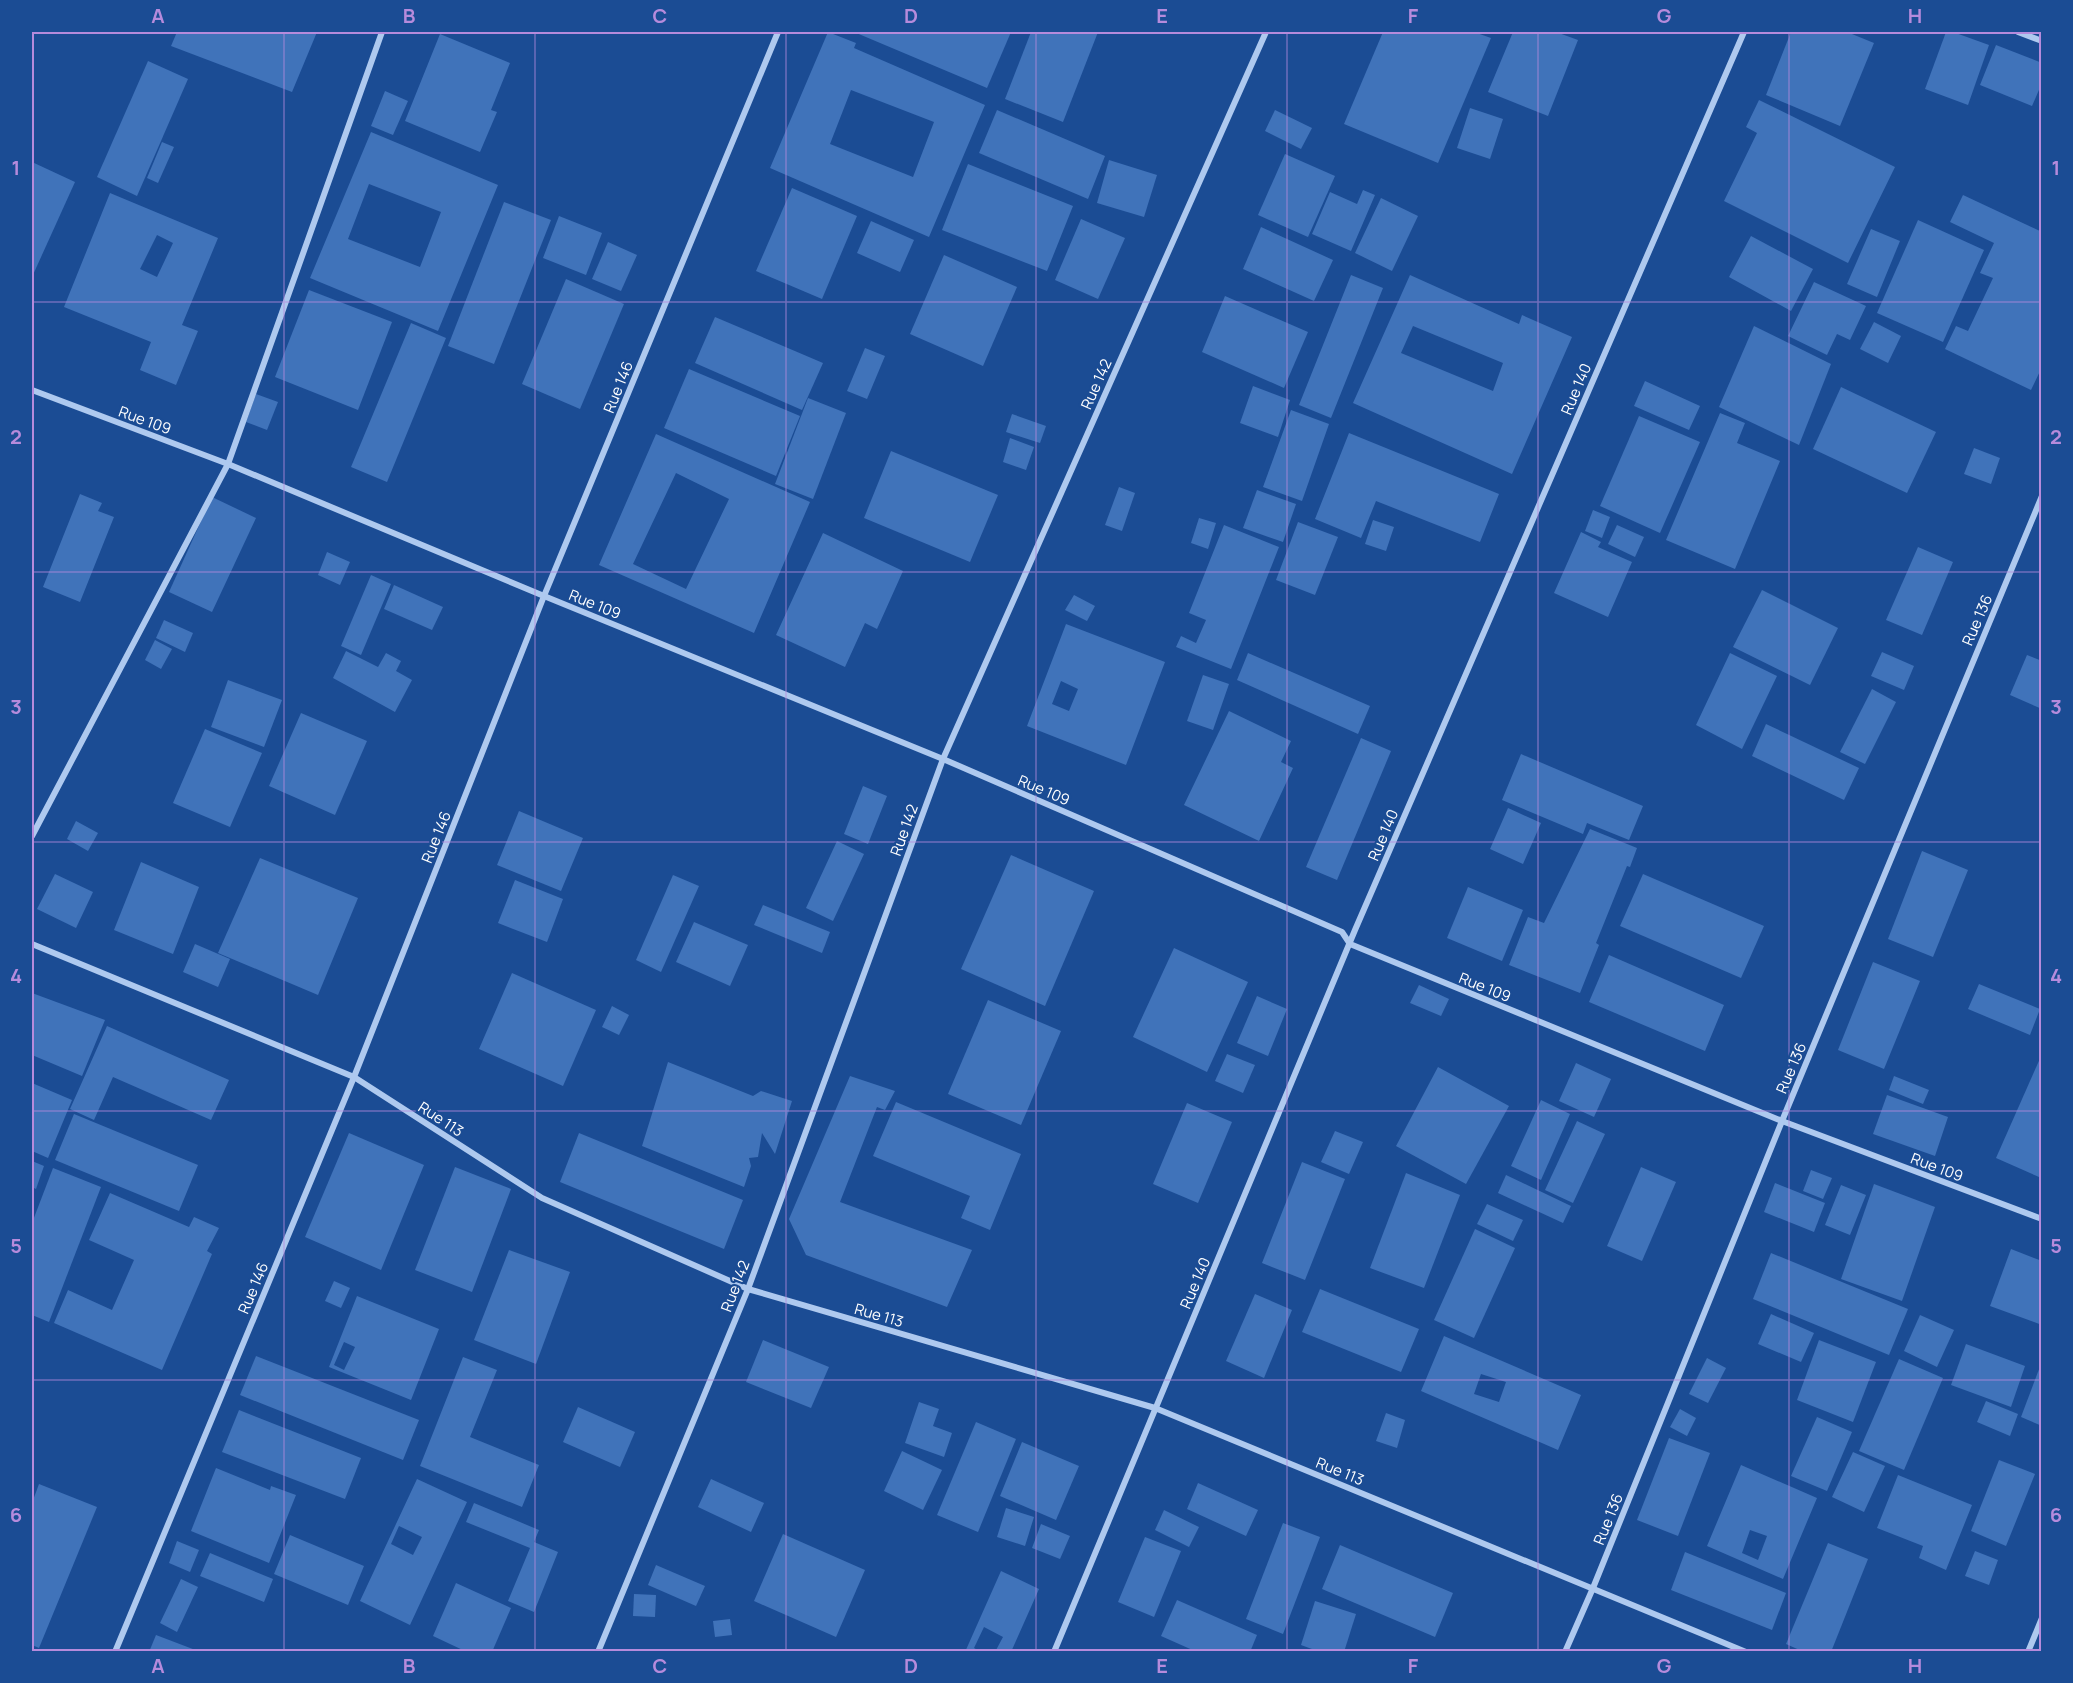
<svg xmlns="http://www.w3.org/2000/svg" width="2073" height="1683" font-family="Manrope,sans-serif">
<style>
.building{fill:#4073ba;fill-rule:evenodd}
.lines{fill:none;stroke-linecap:round;stroke-linejoin:round}
.minor{stroke:#aec9ef;stroke-width:6}
.grid{fill:none;stroke:#b68bdc;stroke-width:1.5;stroke-opacity:0.55}
.labels{text-anchor:middle;dominant-baseline:central;stroke-width:4.5;stroke-linejoin:round;paint-order:stroke}
.street-label{font-size:15px;fill:#fff;stroke:#1b4c94}
.neatline{fill:none;stroke:#b68bdc;stroke-width:2}
.grid-label{font-size:20px;text-anchor:middle;font-weight:bold;fill:#b68bdc}
</style>
<rect width="100%" height="100%" fill="#1b4c94"/>
<g class="building">
<path d="M177,32H317L292,92L171,46Z"/>
<path d="M828,32L856,43L854,48L985,105L929,237L770,168ZM851,90L934,122L913,177L830,144Z"/>
<path d="M854,32H1011L987,88Z"/>
<path d="M1031,32H1098L1063,122L1005,99Z"/>
<path d="M1383,32H1474L1491,38L1438,163L1344,124Z"/>
<path d="M1513,32H1556L1578,40L1548,116L1488,92Z"/>
<path d="M1791,32H1847L1874,43L1840,126L1766,95Z"/>
<path d="M1946,32H1953L1989,45L1968,105L1925,89Z"/>
<path d="M440,34L510,63L491,110L497,112L480,152L405,121Z"/>
<path d="M1996,45L2042,63V83L2032,106L1980,85Z"/>
<path d="M148,61L188,79L137,196L97,177Z"/>
<path d="M385,91L408,101L393,135L371,126Z"/>
<path d="M1759,100L1895,167L1848,263L1724,201L1757,133L1746,127Z"/>
<path d="M1470,108L1503,119L1490,159L1457,148Z"/>
<path d="M997,110L1105,156L1088,199L979,153Z"/>
<path d="M1275,110L1312,128L1301,149L1265,131Z"/>
<path d="M371,132L498,185L438,331L310,278ZM369,184L441,212L420,267L348,239Z"/>
<path d="M162,142L174,147L158,183L147,178Z"/>
<path d="M1285,154L1335,176L1308,237L1258,215Z"/>
<path d="M1109,160L1157,175L1144,217L1097,203Z"/>
<path d="M32,162L75,182L32,277Z"/>
<path d="M968,164L1073,206L1047,271L942,230Z"/>
<path d="M792,188L857,216L822,299L756,271Z"/>
<path d="M1363,190L1375,195L1351,251L1312,234L1330,192L1357,204Z"/>
<path d="M110,193L218,238L182,325L198,331L176,385L140,370L151,342L64,307ZM157,235L173,243L157,277L140,269Z"/>
<path d="M1963,195L2042,232V367L2031,390L1945,349L1956,326L1968,331L1993,278L1980,273L1994,243L1950,222Z"/>
<path d="M1381,198L1418,216L1392,271L1355,253Z"/>
<path d="M504,202L551,220L494,364L448,346Z"/>
<path d="M559,216L602,233L586,275L543,258Z"/>
<path d="M1081,219L1125,238L1098,299L1055,280Z"/>
<path d="M1918,220L1984,250L1943,342L1877,313Z"/>
<path d="M871,221L914,240L900,272L857,253Z"/>
<path d="M1261,227L1333,260L1314,301L1243,269Z"/>
<path d="M1871,229L1900,241L1877,297L1847,284Z"/>
<path d="M1751,236L1813,269L1791,311L1729,277Z"/>
<path d="M608,242L637,255L621,291L592,279Z"/>
<path d="M944,255L1017,287L983,366L910,334Z"/>
<path d="M1351,275L1383,288L1331,418L1299,405Z"/>
<path d="M1410,275L1519,324L1522,315L1572,337L1512,474L1353,403ZM1413,326L1503,363L1493,391L1401,353Z"/>
<path d="M566,279L624,304L580,409L522,384Z"/>
<path d="M1814,282L1866,306L1850,340L1837,334L1827,355L1788,336Z"/>
<path d="M309,290L392,322L358,410L275,377Z"/>
<path d="M1225,296L1308,332L1284,388L1202,352Z"/>
<path d="M715,317L823,363L802,410L695,363Z"/>
<path d="M1874,322L1901,336L1888,363L1860,349Z"/>
<path d="M411,323L446,338L387,482L351,467Z"/>
<path d="M1754,326L1831,364L1799,445L1719,407Z"/>
<path d="M865,348L885,356L867,399L847,391Z"/>
<path d="M689,369L800,416L776,476L664,428Z"/>
<path d="M1645,381L1700,406L1689,430L1634,406Z"/>
<path d="M1253,386L1290,400L1278,437L1240,423Z"/>
<path d="M1841,387L1936,432L1907,493L1813,449Z"/>
<path d="M256,394L278,402L267,430L246,422Z"/>
<path d="M808,398L846,413L813,499L775,484Z"/>
<path d="M1291,410L1329,424L1302,501L1263,487Z"/>
<path d="M1720,413L1745,423L1737,443L1780,461L1735,569L1666,540Z"/>
<path d="M1012,414L1046,426L1040,443L1006,432Z"/>
<path d="M1639,416L1700,442L1660,533L1600,506Z"/>
<path d="M1349,433L1499,494L1480,542L1376,501L1361,538L1315,519Z"/>
<path d="M656,434L810,502L754,633L599,565ZM676,473L729,499L686,589L633,564Z"/>
<path d="M1010,438L1034,447L1026,470L1003,462Z"/>
<path d="M1974,448L2000,458L1991,484L1964,474Z"/>
<path d="M891,451L998,495L970,562L864,518Z"/>
<path d="M1119,487L1135,493L1122,531L1105,525Z"/>
<path d="M1257,490L1296,504L1283,542L1243,528Z"/>
<path d="M80,494L102,503L98,511L114,517L80,602L43,587Z"/>
<path d="M212,497L256,518L212,612L169,592Z"/>
<path d="M1593,510L1610,517L1602,538L1585,531Z"/>
<path d="M1199,518L1216,523L1208,549L1191,543Z"/>
<path d="M1373,520L1394,527L1386,551L1365,544Z"/>
<path d="M1298,522L1338,537L1315,595L1276,580Z"/>
<path d="M1224,525L1279,547L1231,669L1176,647L1181,636L1196,643L1206,620L1189,613Z"/>
<path d="M1617,525L1644,537L1635,557L1608,544Z"/>
<path d="M1581,532L1601,542L1598,547L1632,562L1608,617L1554,593Z"/>
<path d="M823,533L903,571L877,629L865,623L845,667L776,635Z"/>
<path d="M1918,547L1953,562L1922,635L1886,620Z"/>
<path d="M327,552L350,562L340,585L318,575Z"/>
<path d="M371,575L391,584L361,655L341,646Z"/>
<path d="M394,585L443,607L432,630L384,609Z"/>
<path d="M1762,590L1838,628L1810,685L1733,647Z"/>
<path d="M1074,595L1095,606L1087,621L1065,610Z"/>
<path d="M164,620L193,633L185,652L156,638Z"/>
<path d="M1066,624L1165,662L1126,765L1027,726ZM1061,681L1078,689L1069,711L1052,704Z"/>
<path d="M155,640L172,649L161,669L145,660Z"/>
<path d="M346,651L378,667L386,653L401,661L396,671L412,680L395,712L333,678Z"/>
<path d="M1882,652L1914,666L1904,690L1871,676Z"/>
<path d="M1248,653L1370,706L1358,734L1237,680Z"/>
<path d="M1730,653L1777,676L1742,749L1696,725Z"/>
<path d="M2027,655L2042,661V709L2010,695Z"/>
<path d="M1203,675L1229,684L1213,730L1187,721Z"/>
<path d="M228,680L282,700L264,747L211,727Z"/>
<path d="M1872,689L1896,702L1865,764L1840,752Z"/>
<path d="M1229,711L1291,741L1281,762L1293,768L1259,841L1184,805Z"/>
<path d="M301,713L367,741L335,815L269,786Z"/>
<path d="M1766,724L1859,768L1844,800L1752,756Z"/>
<path d="M205,729L262,753L230,827L173,803Z"/>
<path d="M1361,738L1391,751L1337,880L1306,867Z"/>
<path d="M1521,754L1643,806L1629,840L1587,823L1583,834L1502,800Z"/>
<path d="M863,786L887,796L868,844L844,834Z"/>
<path d="M1508,808L1541,823L1523,864L1490,849Z"/>
<path d="M519,811L583,838L561,891L497,865Z"/>
<path d="M76,821L98,833L88,851L67,839Z"/>
<path d="M1590,829L1637,848L1630,867L1627,866L1596,943L1599,945L1580,993L1509,965L1528,917L1544,923Z"/>
<path d="M837,841L864,854L833,921L806,908Z"/>
<path d="M1922,851L1968,870L1933,957L1888,939Z"/>
<path d="M1011,855L1094,891L1045,1006L961,969Z"/>
<path d="M260,858L358,898L318,995L218,953Z"/>
<path d="M141,862L199,887L173,954L114,930Z"/>
<path d="M55,874L93,892L76,928L37,909Z"/>
<path d="M1643,874L1764,926L1741,978L1620,926Z"/>
<path d="M673,875L699,886L661,972L636,960Z"/>
<path d="M515,880L563,899L547,942L498,923Z"/>
<path d="M1468,887L1523,910L1502,961L1447,938Z"/>
<path d="M763,905L830,932L822,953L754,925Z"/>
<path d="M694,922L748,945L730,986L676,962Z"/>
<path d="M195,944L230,959L218,987L183,972Z"/>
<path d="M1174,948L1248,982L1207,1072L1133,1037Z"/>
<path d="M1609,955L1724,1005L1705,1051L1589,1002Z"/>
<path d="M1873,962L1920,981L1884,1069L1838,1050Z"/>
<path d="M512,973L596,1010L563,1086L479,1049Z"/>
<path d="M1979,984L2040,1009L2030,1035L1968,1009Z"/>
<path d="M1419,985L1449,999L1441,1016L1410,1003Z"/>
<path d="M32,993L105,1020L82,1076L32,1055Z"/>
<path d="M1257,996L1287,1009L1268,1056L1237,1043Z"/>
<path d="M988,1000L1061,1031L1021,1125L948,1094Z"/>
<path d="M612,1006L629,1015L619,1035L602,1027Z"/>
<path d="M107,1026L229,1080L211,1120L113,1077L94,1120L70,1109Z"/>
<path d="M1227,1054L1255,1065L1243,1093L1215,1081Z"/>
<path d="M2042,1054V1172L2039,1177L1996,1158Z"/>
<path d="M668,1062L753,1096L761,1091L792,1101L775,1154L762,1133L758,1157L749,1158L751,1166L744,1187L642,1146Z"/>
<path d="M1576,1063L1611,1079L1594,1117L1559,1101Z"/>
<path d="M1438,1067L1509,1106L1466,1184L1396,1146Z"/>
<path d="M850,1076L895,1091L885,1110L877,1107L840,1202L972,1250L947,1307L806,1255L789,1219Z"/>
<path d="M1894,1076L1929,1090L1923,1104L1889,1090Z"/>
<path d="M32,1083L72,1100L48,1158L32,1151Z"/>
<path d="M1887,1095L1948,1117L1935,1156L1873,1134Z"/>
<path d="M1541,1100L1570,1114L1541,1180L1511,1166Z"/>
<path d="M896,1102L1021,1154L990,1230L961,1218L970,1196L873,1156Z"/>
<path d="M1187,1103L1232,1122L1198,1203L1153,1184Z"/>
<path d="M74,1114L198,1165L179,1211L55,1160Z"/>
<path d="M1577,1121L1605,1134L1573,1203L1545,1190Z"/>
<path d="M1335,1131L1363,1142L1349,1174L1321,1162Z"/>
<path d="M349,1133L424,1165L381,1270L305,1237Z"/>
<path d="M579,1133L743,1200L724,1249L560,1182Z"/>
<path d="M32,1161L44,1166L36,1189L32,1187Z"/>
<path d="M1302,1162L1345,1179L1305,1280L1262,1263Z"/>
<path d="M455,1167L511,1189L472,1292L415,1270Z"/>
<path d="M1641,1167L1676,1182L1642,1261L1607,1246Z"/>
<path d="M53,1168L101,1187L49,1322L32,1315V1223Z"/>
<path d="M1811,1170L1832,1178L1823,1199L1803,1191Z"/>
<path d="M1406,1173L1460,1195L1424,1288L1370,1268Z"/>
<path d="M1506,1175L1571,1206L1563,1223L1498,1193Z"/>
<path d="M1775,1183L1825,1203L1814,1232L1764,1212Z"/>
<path d="M1874,1184L1935,1207L1902,1301L1841,1279Z"/>
<path d="M1841,1185L1866,1195L1850,1235L1825,1225Z"/>
<path d="M110,1193L189,1227L194,1217L219,1228L207,1251L212,1254L162,1370L54,1323L68,1290L112,1310L134,1260L89,1240Z"/>
<path d="M1487,1204L1523,1220L1513,1241L1477,1224Z"/>
<path d="M1475,1229L1515,1248L1474,1338L1434,1320Z"/>
<path d="M2011,1249L2042,1261V1325L1990,1306Z"/>
<path d="M509,1250L570,1272L536,1364L474,1340Z"/>
<path d="M1771,1253L1908,1309L1889,1355L1753,1299Z"/>
<path d="M334,1281L350,1288L341,1308L325,1301Z"/>
<path d="M1320,1289L1419,1329L1401,1372L1302,1332Z"/>
<path d="M1255,1294L1292,1310L1264,1378L1226,1361Z"/>
<path d="M357,1296L439,1329L411,1400L329,1367ZM344,1342L355,1347L344,1370L334,1365Z"/>
<path d="M1771,1314L1814,1333L1801,1362L1758,1344Z"/>
<path d="M1920,1315L1954,1330L1937,1367L1904,1351Z"/>
<path d="M1444,1336L1581,1395L1558,1450L1421,1391ZM1481,1374L1506,1382L1499,1402L1474,1394Z"/>
<path d="M763,1340L829,1367L811,1408L746,1382Z"/>
<path d="M1819,1340L1876,1362L1853,1422L1797,1400Z"/>
<path d="M1966,1344L2025,1366L2011,1407L1951,1385Z"/>
<path d="M256,1356L419,1420L403,1460L240,1395Z"/>
<path d="M463,1357L497,1370L470,1437L539,1465L522,1507L420,1466Z"/>
<path d="M1707,1358L1726,1368L1708,1403L1689,1394Z"/>
<path d="M1899,1359L1943,1378L1904,1470L1859,1451Z"/>
<path d="M2041,1364H2042V1426L2021,1417Z"/>
<path d="M1986,1401L2018,1414L2010,1436L1977,1422Z"/>
<path d="M919,1402L939,1409L933,1426L952,1433L944,1457L905,1443Z"/>
<path d="M578,1407L635,1432L620,1467L563,1442Z"/>
<path d="M1680,1409L1696,1418L1687,1436L1670,1427Z"/>
<path d="M239,1410L361,1458L345,1499L222,1452Z"/>
<path d="M1386,1413L1405,1420L1397,1448L1376,1441Z"/>
<path d="M1817,1417L1852,1432L1827,1491L1791,1476Z"/>
<path d="M976,1422L1016,1439L978,1532L937,1515Z"/>
<path d="M1669,1438L1710,1453L1678,1536L1637,1520Z"/>
<path d="M1022,1442L1079,1466L1056,1520L1000,1496Z"/>
<path d="M902,1451L942,1470L923,1510L884,1491Z"/>
<path d="M1853,1452L1885,1466L1864,1512L1832,1497Z"/>
<path d="M1999,1460L2035,1474L2006,1546L1971,1531Z"/>
<path d="M1741,1465L1817,1498L1783,1579L1707,1546ZM1750,1530L1767,1536L1758,1560L1742,1553Z"/>
<path d="M216,1468L270,1490L271,1486L296,1495L269,1563L191,1531Z"/>
<path d="M1898,1475L1972,1505L1946,1570L1919,1558L1923,1546L1877,1528Z"/>
<path d="M417,1479L467,1502L410,1625L360,1601ZM399,1526L422,1537L413,1555L391,1544Z"/>
<path d="M711,1479L764,1503L751,1532L698,1507Z"/>
<path d="M1198,1483L1258,1510L1246,1536L1187,1509Z"/>
<path d="M39,1484L97,1507L39,1648L32,1645V1503Z"/>
<path d="M474,1503L539,1530L534,1542L558,1552L534,1612L508,1601L530,1548L466,1522Z"/>
<path d="M1006,1508L1034,1517L1025,1546L997,1537Z"/>
<path d="M1164,1510L1199,1527L1189,1547L1155,1530Z"/>
<path d="M1283,1523L1320,1537L1283,1634L1246,1619Z"/>
<path d="M1041,1524L1070,1536L1060,1559L1032,1548Z"/>
<path d="M783,1534L865,1570L836,1637L754,1601Z"/>
<path d="M290,1535L364,1566L348,1605L274,1574Z"/>
<path d="M1145,1537L1181,1551L1154,1617L1118,1602Z"/>
<path d="M177,1541L199,1550L190,1572L169,1563Z"/>
<path d="M1828,1543L1868,1559L1831,1652H1804L1786,1644Z"/>
<path d="M1340,1545L1453,1593L1435,1637L1322,1589Z"/>
<path d="M1975,1551L1998,1560L1989,1585L1965,1576Z"/>
<path d="M1685,1552L1786,1593L1772,1630L1671,1590Z"/>
<path d="M210,1553L273,1579L264,1602L200,1576Z"/>
<path d="M656,1565L705,1586L696,1606L648,1585Z"/>
<path d="M1001,1571L1039,1589L1011,1652H995L1003,1637L984,1627L974,1648L981,1652H965Z"/>
<path d="M181,1579L198,1587L177,1632L160,1623Z"/>
<path d="M456,1583L511,1608L492,1652H467L433,1636Z"/>
<path d="M634,1594L656,1595L655,1617L633,1616Z"/>
<path d="M1177,1600L1257,1635L1250,1652H1197L1161,1636Z"/>
<path d="M1315,1601L1356,1614L1344,1652H1320L1301,1645Z"/>
<path d="M730,1619L732,1635L715,1637L713,1621Z"/>
<path d="M156,1635L198,1651V1652H149Z"/>
</g>
<g class="lines">
<g class="minor">
<path d="M2018,32L2042,41"/>
<path d="M32,390L228,464L544,596L943,759L1342,932L1350,944L1782,1121L2042,1219"/>
<path d="M32,836L228,464L382,32"/>
<path d="M32,944L354,1077L542,1198L748,1289L1155,1408L1746,1652"/>
<path d="M115,1652L354,1077L544,596L778,32"/>
<path d="M598,1652L748,1289L943,759L1266,32"/>
<path d="M1054,1652L1355,930L1744,32"/>
<path d="M1565,1652L1593,1588L1782,1121L2042,496"/>
<path d="M2028,1652L2042,1618"/>
</g>
</g>
<path class="grid" d="M284,32V1652M535,32V1652M786,32V1652M1036,32V1652M1287,32V1652M1538,32V1652M1789,32V1652M32,302H2042M32,572H2042M32,842H2042M32,1111H2042M32,1380H2042"/>
<g class="labels">
<g class="street-label">
<text transform="translate(1096 384) rotate(-66)">Rue 142</text>
<text transform="translate(618 387) rotate(-68)">Rue 146</text>
<text transform="translate(1576 389) rotate(-67)">Rue 140</text>
<text transform="translate(145 420) rotate(20)">Rue 109</text>
<text transform="translate(595 604) rotate(22)">Rue 109</text>
<text transform="translate(1977 620) rotate(-67)">Rue 136</text>
<text transform="translate(1044 790) rotate(23)">Rue 109</text>
<text transform="translate(904 830) rotate(-70)">Rue 142</text>
<text transform="translate(1383 835) rotate(-67)">Rue 140</text>
<text transform="translate(436 837) rotate(-68)">Rue 146</text>
<text transform="translate(1485 987) rotate(22)">Rue 109</text>
<text transform="translate(1791 1068) rotate(-67)">Rue 136</text>
<text transform="translate(441 1119) rotate(33)">Rue 113</text>
<text transform="translate(1937 1167) rotate(21)">Rue 109</text>
<text transform="translate(1195 1283) rotate(-67)">Rue 140</text>
<text transform="translate(735 1286) rotate(-69)">Rue 142</text>
<text transform="translate(253 1288) rotate(-67)">Rue 146</text>
<text transform="translate(879 1315) rotate(16)">Rue 113</text>
<text transform="translate(1340 1471) rotate(22)">Rue 113</text>
<text transform="translate(1608 1519) rotate(-68)">Rue 136</text>
</g>
</g>
<rect width="2073" height="1683" fill="none" stroke="#1b4c94" stroke-width="66"/>
<rect x="33" y="33" width="2007" height="1617" class="neatline"/>
<g class="grid-label">
<text x="158" y="23">A</text>
<text x="409" y="23">B</text>
<text x="660" y="23">C</text>
<text x="911" y="23">D</text>
<text x="1162" y="23">E</text>
<text x="1413" y="23">F</text>
<text x="1664" y="23">G</text>
<text x="1915" y="23">H</text>
<text x="16" y="175">1</text>
<text x="2056" y="175">1</text>
<text x="16" y="444">2</text>
<text x="2056" y="444">2</text>
<text x="16" y="714">3</text>
<text x="2056" y="714">3</text>
<text x="16" y="983">4</text>
<text x="2056" y="983">4</text>
<text x="16" y="1253">5</text>
<text x="2056" y="1253">5</text>
<text x="16" y="1522">6</text>
<text x="2056" y="1522">6</text>
<text x="158" y="1673">A</text>
<text x="409" y="1673">B</text>
<text x="660" y="1673">C</text>
<text x="911" y="1673">D</text>
<text x="1162" y="1673">E</text>
<text x="1413" y="1673">F</text>
<text x="1664" y="1673">G</text>
<text x="1915" y="1673">H</text>
</g>
</svg>
